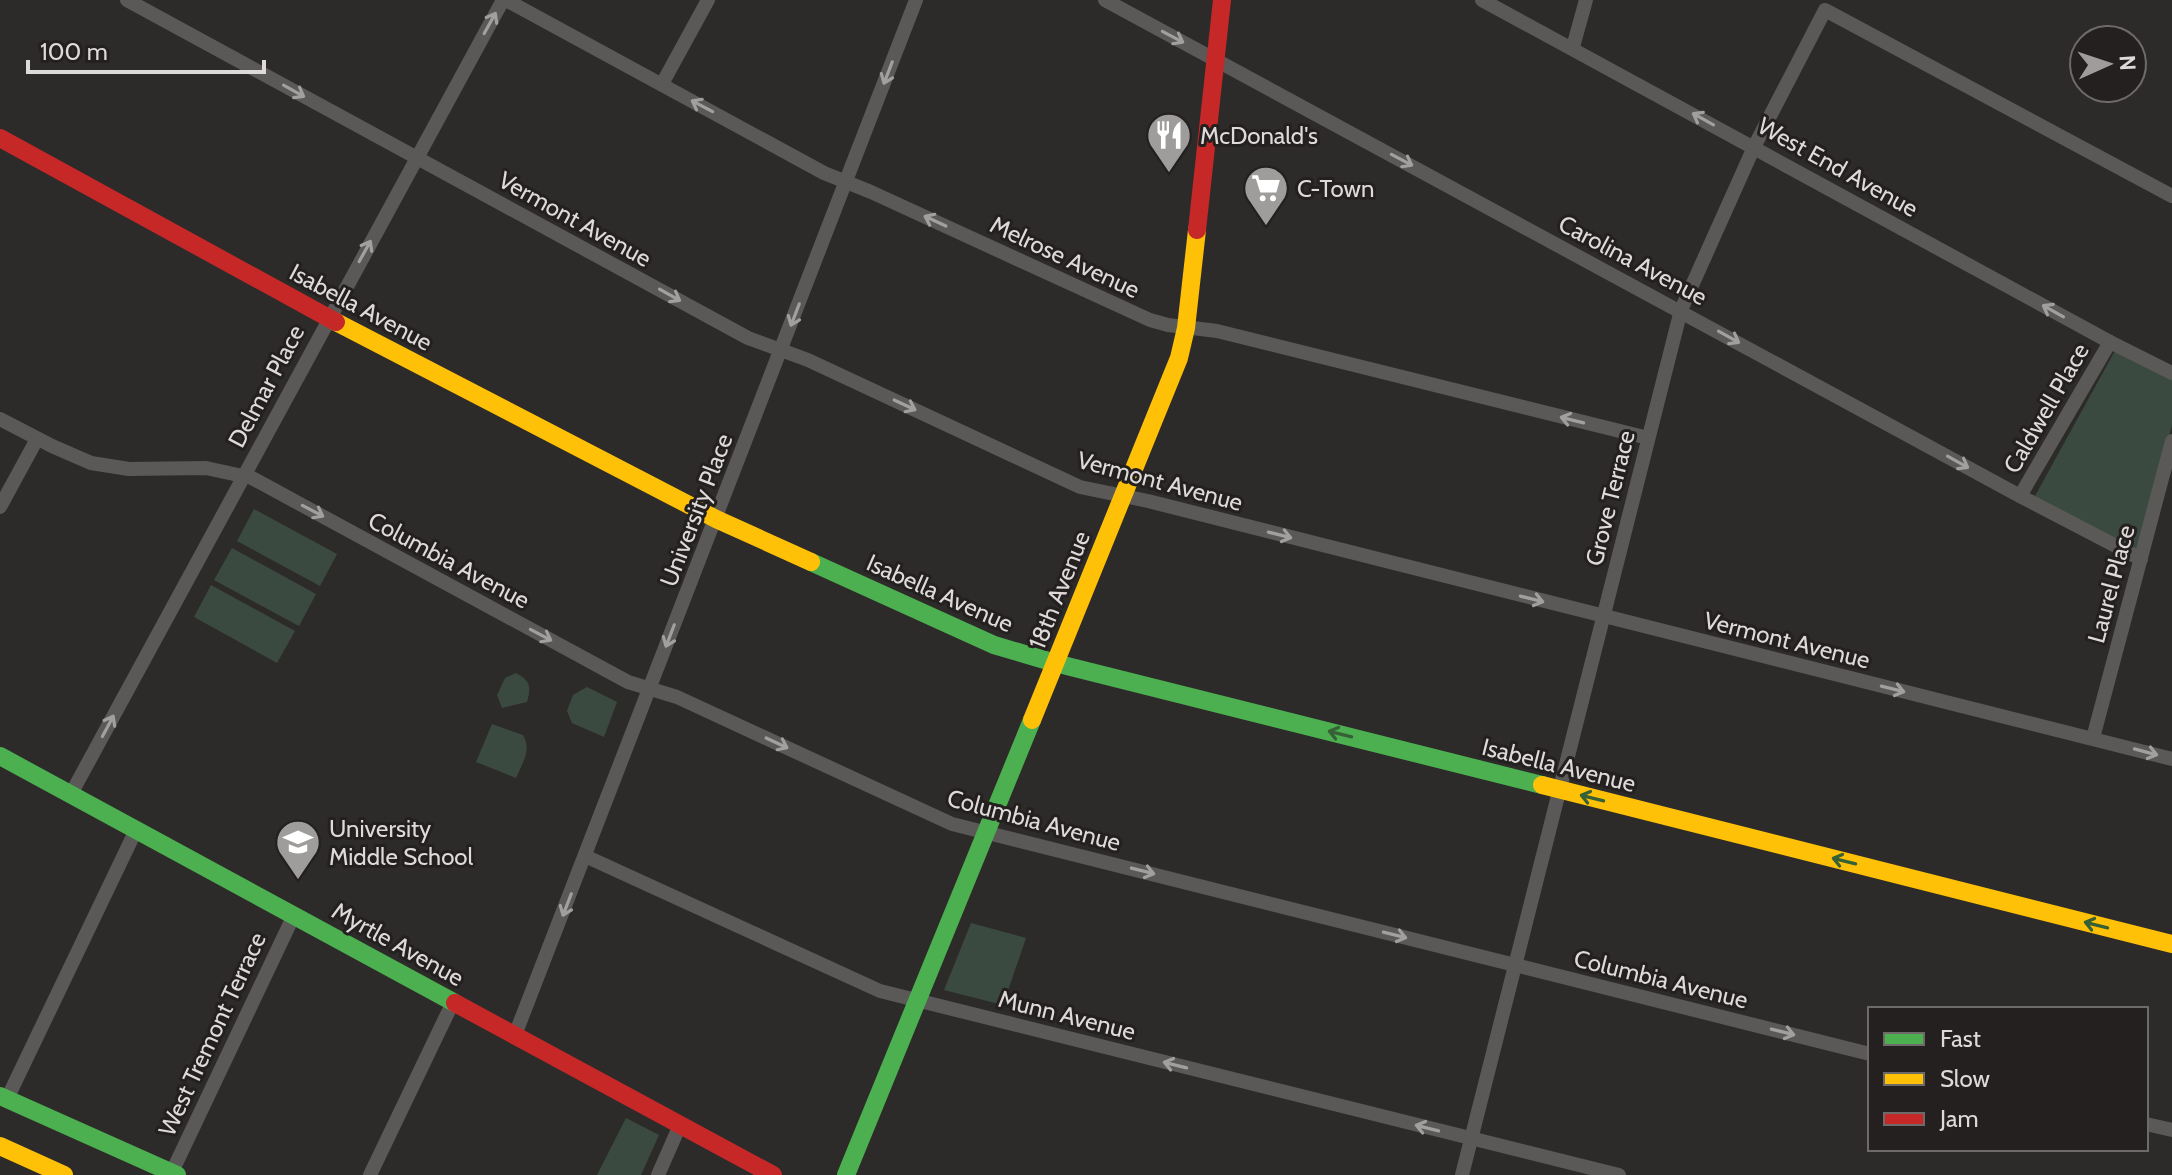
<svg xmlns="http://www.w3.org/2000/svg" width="2172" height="1175" font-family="Cabin,sans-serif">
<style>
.green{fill:#3b4a40}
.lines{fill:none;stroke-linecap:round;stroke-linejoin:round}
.street{stroke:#5a5958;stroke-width:14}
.fast{stroke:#4caf50;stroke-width:18}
.slow{stroke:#ffc107;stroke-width:18}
.jam{stroke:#c62828;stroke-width:18}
.oneway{stroke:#a2a09f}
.oneway2{stroke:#366035}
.labels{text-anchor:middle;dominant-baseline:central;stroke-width:6;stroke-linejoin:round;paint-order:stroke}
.poi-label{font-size:24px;fill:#dddad9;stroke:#24201f;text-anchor:start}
.street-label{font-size:24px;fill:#dddad9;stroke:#24201f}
</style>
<rect width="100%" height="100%" fill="#2d2b2a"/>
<g class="green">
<path d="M2117,347L2172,378V425L2138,552L2035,496Z"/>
<path d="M254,509L337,554L320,586L237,541Z"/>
<path d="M232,548L316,594L299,626L214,580Z"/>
<path d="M211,585L295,631L277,663L194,617Z"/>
<path d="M516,673C531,681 531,687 527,702L502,708L497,695L505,678Z"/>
<path d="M587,687L617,702L604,737L572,723L567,711L573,695Z"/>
<path d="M492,724L523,735C532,750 522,764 516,778L476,762Z"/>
<path d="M971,923L1026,938L1003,1005L944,990Z"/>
<path d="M626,1118L659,1135L641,1175H597Z"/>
</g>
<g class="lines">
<g class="street">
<path d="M127,0L748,338L808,360L1080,487L1148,501L2172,759"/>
<path d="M506,0L824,173L871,192L1150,320L1168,325L1217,331L1648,438"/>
<path d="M1105,0L2020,496L2141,559"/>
<path d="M1482,0L2110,342L2172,373"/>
<path d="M1573,47L1586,0"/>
<path d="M662,84L708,0"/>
<path d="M0,419L52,446L91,463L129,469L206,468L252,478L628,682L677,697L952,824L1870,1054"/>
<path d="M2020,496L2110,342"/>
<path d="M0,507L37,439"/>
<path d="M2093,738L2172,441"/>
<path d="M71,794L503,0"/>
<path d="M585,856L880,991L1619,1175"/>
<path d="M515,1035L916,0"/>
<path d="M7,1099L136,830"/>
<path d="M2146,1124L2172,1130"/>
<path d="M172,1172L294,915"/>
<path d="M370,1175L453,1002"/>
<path d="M658,1175L680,1125"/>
<path d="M1462,1175L1681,310L1754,147L1825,10L2172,196"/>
</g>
<g class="fast">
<path d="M811,562L994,645L1055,663L1542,785"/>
<path d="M0,756L455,1003"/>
<path d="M0,1096L177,1175"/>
<path d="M846,1175L1032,720"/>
</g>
<g class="slow">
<path d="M336,322L716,519L811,562"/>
<path d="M1032,720L1179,358L1186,328L1197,230"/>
<path d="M1542,785L2172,944"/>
<path d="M0,1146L64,1175"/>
</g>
<g class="jam">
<path d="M0,138L336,322"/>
<path d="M1197,230L1222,0"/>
<path d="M455,1003L773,1175"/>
</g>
</g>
<defs><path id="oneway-shaft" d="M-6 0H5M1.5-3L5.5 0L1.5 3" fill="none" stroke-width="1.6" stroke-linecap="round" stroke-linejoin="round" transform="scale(2)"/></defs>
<g class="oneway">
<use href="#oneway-shaft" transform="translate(490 23) rotate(-61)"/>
<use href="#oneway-shaft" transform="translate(1173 37) rotate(28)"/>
<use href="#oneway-shaft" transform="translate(888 73) rotate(111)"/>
<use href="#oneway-shaft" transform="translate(294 91) rotate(29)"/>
<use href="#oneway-shaft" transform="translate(702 106) rotate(-152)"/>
<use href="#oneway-shaft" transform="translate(1703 119) rotate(-151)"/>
<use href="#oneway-shaft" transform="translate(1402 160) rotate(28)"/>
<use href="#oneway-shaft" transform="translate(935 221) rotate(-155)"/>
<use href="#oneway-shaft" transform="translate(365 251) rotate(-61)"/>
<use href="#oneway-shaft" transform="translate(670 295) rotate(29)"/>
<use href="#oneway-shaft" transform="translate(2053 311) rotate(-151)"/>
<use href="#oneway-shaft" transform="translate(795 315) rotate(111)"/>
<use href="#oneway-shaft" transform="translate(1729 337) rotate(29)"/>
<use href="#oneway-shaft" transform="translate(905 405) rotate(25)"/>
<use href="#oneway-shaft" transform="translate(1572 420) rotate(-166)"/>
<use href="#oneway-shaft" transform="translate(1958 462) rotate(29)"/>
<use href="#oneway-shaft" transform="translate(313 511) rotate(28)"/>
<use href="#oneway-shaft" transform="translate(1280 535) rotate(14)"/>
<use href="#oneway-shaft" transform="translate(1532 599) rotate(14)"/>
<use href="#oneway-shaft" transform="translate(541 635) rotate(28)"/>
<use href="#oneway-shaft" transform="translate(670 636) rotate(111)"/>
<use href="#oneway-shaft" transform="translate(1893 689) rotate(14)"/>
<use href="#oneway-shaft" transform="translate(108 726) rotate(-62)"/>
<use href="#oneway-shaft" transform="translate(777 743) rotate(25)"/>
<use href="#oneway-shaft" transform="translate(2146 752) rotate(15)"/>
<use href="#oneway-shaft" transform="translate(1143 871) rotate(14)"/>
<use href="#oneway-shaft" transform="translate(567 905) rotate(111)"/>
<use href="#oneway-shaft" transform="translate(1395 935) rotate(14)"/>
<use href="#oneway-shaft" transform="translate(1783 1032) rotate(14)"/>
<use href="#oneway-shaft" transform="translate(1175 1065) rotate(-166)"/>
<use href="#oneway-shaft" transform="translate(1427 1128) rotate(-166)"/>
</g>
<g class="oneway2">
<use href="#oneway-shaft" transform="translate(1340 734) rotate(-166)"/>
<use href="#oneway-shaft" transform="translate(1592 798) rotate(-166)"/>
<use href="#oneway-shaft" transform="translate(1844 861) rotate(-166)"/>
<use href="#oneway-shaft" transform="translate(2096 925) rotate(-166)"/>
</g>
<defs>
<g id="restaurant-pin" transform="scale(2.3)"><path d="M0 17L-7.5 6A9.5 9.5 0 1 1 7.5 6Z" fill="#9f9d9c" stroke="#24201f"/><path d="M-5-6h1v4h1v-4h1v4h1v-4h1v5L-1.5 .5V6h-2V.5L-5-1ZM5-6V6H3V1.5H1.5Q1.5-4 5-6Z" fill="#fff"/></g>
<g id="supermarket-pin" transform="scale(2.3)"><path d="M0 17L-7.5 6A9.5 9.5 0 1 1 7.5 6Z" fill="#9f9d9c" stroke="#24201f"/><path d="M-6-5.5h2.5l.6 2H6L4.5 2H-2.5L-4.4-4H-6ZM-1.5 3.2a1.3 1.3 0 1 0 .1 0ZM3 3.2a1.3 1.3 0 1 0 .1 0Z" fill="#fff"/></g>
<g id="school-pin" transform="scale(2.3)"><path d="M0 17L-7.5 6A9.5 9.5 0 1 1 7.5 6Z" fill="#9f9d9c" stroke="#24201f"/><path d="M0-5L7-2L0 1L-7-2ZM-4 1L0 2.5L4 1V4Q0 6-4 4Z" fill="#fff"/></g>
</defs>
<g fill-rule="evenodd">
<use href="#restaurant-pin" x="1169" y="135"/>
<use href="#supermarket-pin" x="1266" y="188"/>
<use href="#school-pin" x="298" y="842"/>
</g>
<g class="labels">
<g class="poi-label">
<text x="1200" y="135">McDonald's</text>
<text x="1297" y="188">C-Town</text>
<text x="329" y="828">University<tspan x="329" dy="28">Middle School</tspan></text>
</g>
<g class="street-label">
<text transform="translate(1838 167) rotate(29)">West End Avenue</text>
<text transform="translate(575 219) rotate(29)">Vermont Avenue</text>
<text transform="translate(1065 257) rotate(25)">Melrose Avenue</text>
<text transform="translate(1633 260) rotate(28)">Carolina Avenue</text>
<text transform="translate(361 307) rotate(28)">Isabella Avenue</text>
<text transform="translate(266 386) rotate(-62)">Delmar Place</text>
<text transform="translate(2046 408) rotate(-60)">Caldwell Place</text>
<text transform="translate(1160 481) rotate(15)">Vermont Avenue</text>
<text transform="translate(1610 498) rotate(-76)">Grove Terrace</text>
<text transform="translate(696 510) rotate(-69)">University Place</text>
<text transform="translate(449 560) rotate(28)">Columbia Avenue</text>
<text transform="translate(2111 584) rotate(-75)">Laurel Place</text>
<text transform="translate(1059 590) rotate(-68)">18th Avenue</text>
<text transform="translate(940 593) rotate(24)">Isabella Avenue</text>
<text transform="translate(1787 640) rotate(14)">Vermont Avenue</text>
<text transform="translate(1559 765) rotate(14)">Isabella Avenue</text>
<text transform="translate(1034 820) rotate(15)">Columbia Avenue</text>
<text transform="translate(398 944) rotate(29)">Myrtle Avenue</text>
<text transform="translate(1661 979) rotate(14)">Columbia Avenue</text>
<text transform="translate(1067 1015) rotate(14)">Munn Avenue</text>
<text transform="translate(212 1034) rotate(-65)">West Tremont Terrace</text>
</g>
</g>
<rect x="1868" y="1007" width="280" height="144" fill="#24201f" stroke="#6e6a69" stroke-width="2"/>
<rect x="1884" y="1033" width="40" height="12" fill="#4caf50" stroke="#6e6a69" stroke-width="2"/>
<text x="1940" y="1047" font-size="24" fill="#dddad9">Fast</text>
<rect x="1884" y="1073" width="40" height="12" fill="#ffc107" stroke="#6e6a69" stroke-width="2"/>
<text x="1940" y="1087" font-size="24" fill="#dddad9">Slow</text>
<rect x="1884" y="1113" width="40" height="12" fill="#c62828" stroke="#6e6a69" stroke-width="2"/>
<text x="1940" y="1127" font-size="24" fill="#dddad9">Jam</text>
<g transform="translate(2108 64) rotate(87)"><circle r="38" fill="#24201f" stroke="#6e6a69" stroke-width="2"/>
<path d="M0-6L14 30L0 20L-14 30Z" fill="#9f9d9c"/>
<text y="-12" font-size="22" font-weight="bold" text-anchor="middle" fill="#dddad9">N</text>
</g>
<path d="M28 60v12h236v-12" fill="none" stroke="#dddad9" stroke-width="4"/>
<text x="40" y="60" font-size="24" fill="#dddad9" stroke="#24201f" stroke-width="6" paint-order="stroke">100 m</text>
</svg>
